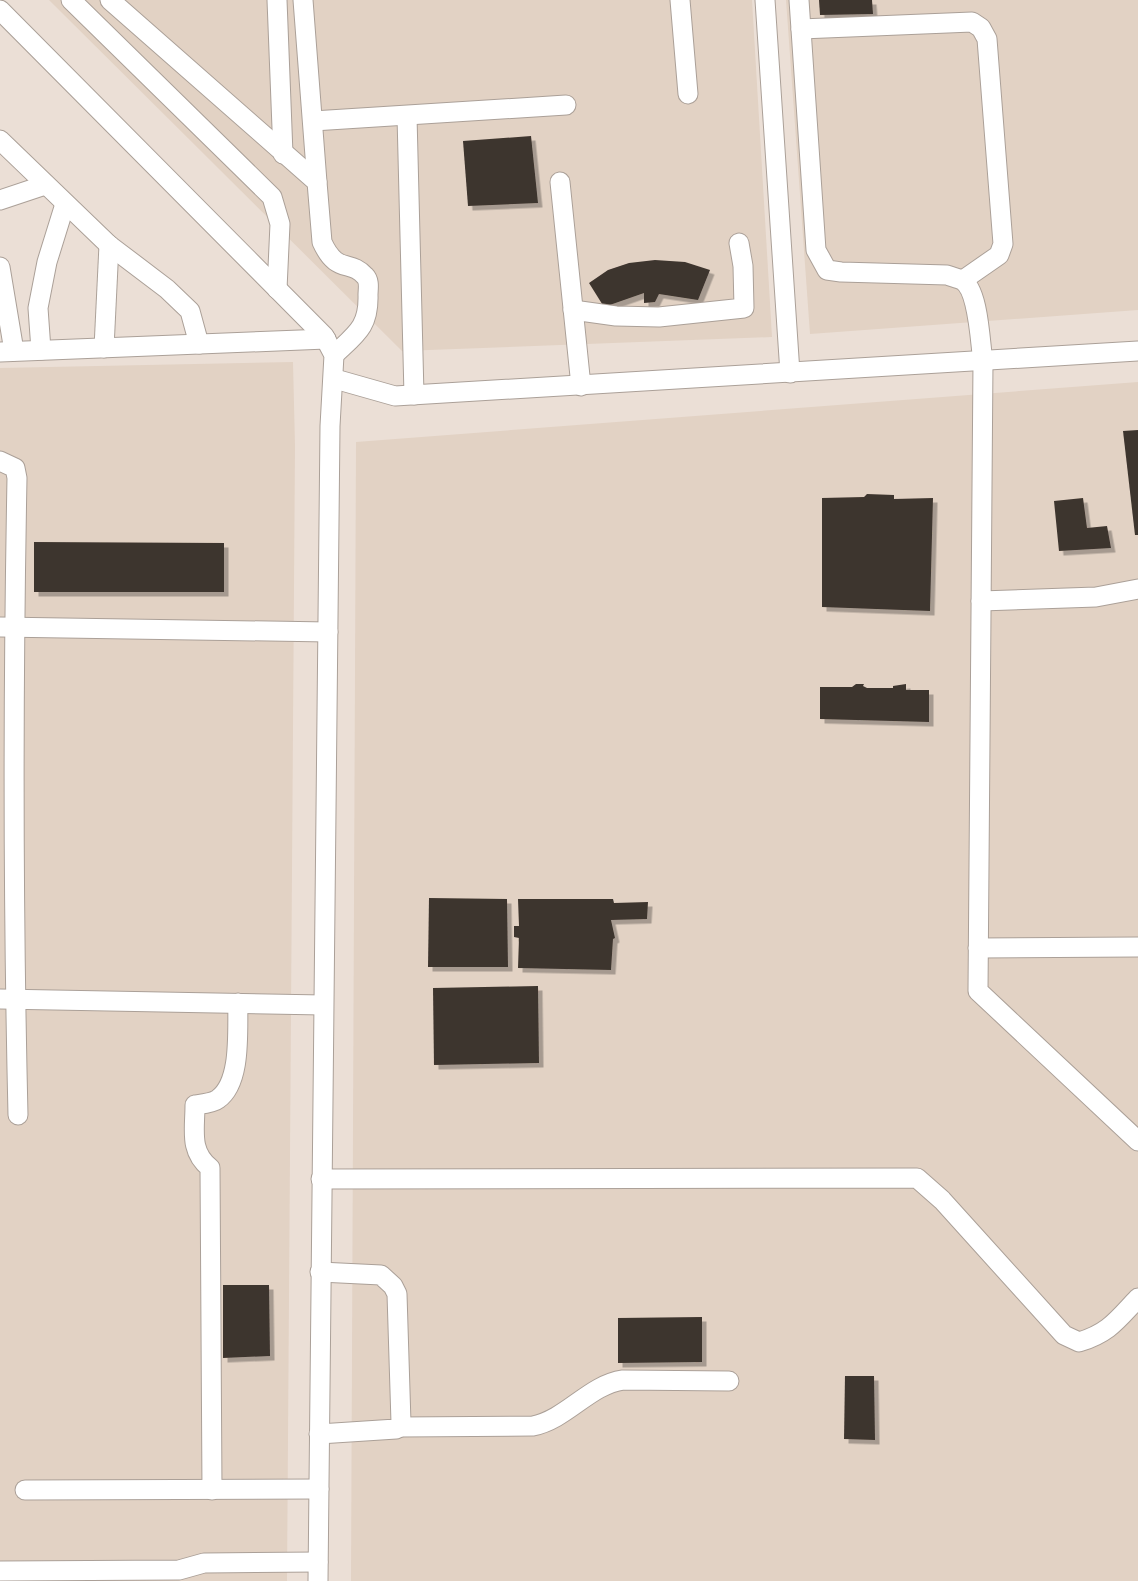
<svg xmlns="http://www.w3.org/2000/svg" width="1138" height="1581" font-family="'Alegreya Sans',sans-serif">
<style>
.built{fill:#e2d2c4}
.building{fill:#3e352e;filter:url(#shadow)}
.lines{fill:none;stroke-linecap:round;stroke-linejoin:round}
.minor-casing{stroke:#aba098;stroke-width:21}
.minor{stroke:#fff;stroke-width:19}
</style>
<defs>
<filter id="shadow"><feDropShadow dx="4.5" dy="4.5" stdDeviation="0" flood-color="#0004"/></filter>
</defs>
<rect width="100%" height="100%" fill="#ebdfd6"/>
<g class="built">
<path d="M49,0H752L772,337L402,351Z"/>
<path d="M786,0H1138V310L810,334Z"/>
<path d="M293,362L295,446L287,1581H0V368Z"/>
<path d="M1138,382V1581H351L356,442Z"/>
</g>
<g class="building">
<path d="M819,0H872L873,14L820,15Z"/>
<path d="M531,136L538,203L468,206L463,141Z"/>
<path d="M655,260L685,262L710,270L698,300L659,294L655,302L644,303V293L604,307L589,283L608,270L629,263Z"/>
<path d="M1138,430V535H1135L1123,431Z"/>
<path d="M867,494L894,495V499L933,498L930,611L822,607V498L864,497Z"/>
<path d="M1083,498L1087,528L1107,526L1111,548L1059,551L1054,501Z"/>
<path d="M34,542L224,543V592H34Z"/>
<path d="M856,684H864L863,686L867,688H893V686L906,684V690H929V722L820,719V687H852Z"/>
<path d="M429,898L507,899L508,967H428Z"/>
<path d="M518,899H613L614,903L648,902L647,919L611,920L615,938L613,939L611,970L518,968L519,938L514,937V926H519Z"/>
<path d="M538,986L539,1063L434,1065L433,988Z"/>
<path d="M223,1285H269L270,1356L223,1358Z"/>
<path d="M702,1317V1362L618,1363V1318Z"/>
<path d="M845,1376H874L875,1440L844,1439Z"/>
</g>
<g class="lines">
<g class="minor-casing">
<g id="minor">
<path d="M71,0L272,197L280,224L277,289"/>
<path d="M110,0L317,182L322,242C337,275 350,259 365,276C370,281 368,289 368,295C369,327 356,334 334,355"/>
<path d="M277,0L283,154"/>
<path d="M303,0L317,182"/>
<path d="M680,0L688,94"/>
<path d="M765,0L790,373"/>
<path d="M799,0L816,250L827,270L841,272L947,275C952,277 958,278 962,280C979,290 980,343 983,362L978,991L1138,1141"/>
<path d="M0,10L324,336L334,355L330,426L318,1581"/>
<path d="M801,29L972,22L981,28L987,39L1003,244L999,255L963,280"/>
<path d="M407,116L414,395"/>
<path d="M313,121L566,105"/>
<path d="M0,140L109,245L167,289L190,311L199,344"/>
<path d="M560,182L581,386"/>
<path d="M0,200L45,185"/>
<path d="M0,267L14,351"/>
<path d="M573,310L616,316L659,317L744,308L743,266L739,243"/>
<path d="M104,348L109,245"/>
<path d="M41,350L38,308L47,262L65,204"/>
<path d="M0,352L326,339"/>
<path d="M335,379L395,396L1138,351"/>
<path d="M0,461L15,468L17,478C13,690 13,903 18,1115"/>
<path d="M981,601L1096,597L1138,589"/>
<path d="M0,627L328,632"/>
<path d="M978,948L1138,947"/>
<path d="M0,999L323,1005"/>
<path d="M321,1179L917,1178L942,1200L1064,1335L1079,1342C1109,1333 1117,1320 1138,1298"/>
<path d="M400,1427L533,1426C567,1419 589,1385 623,1380L729,1381"/>
<path d="M319,1434L396,1429L400,1427L401,1423L397,1294L393,1286L381,1275L320,1272"/>
<path d="M25,1490L319,1489"/>
<path d="M212,1490L210,1168C189,1151 195,1130 195,1105C202,1104 213,1103 218,1099C242,1082 237,1030 238,1003"/>
<path d="M0,1571L179,1570L204,1563L318,1562"/>
</g>
</g>
<use href="#minor" class="minor"/>
</g>
</svg>
